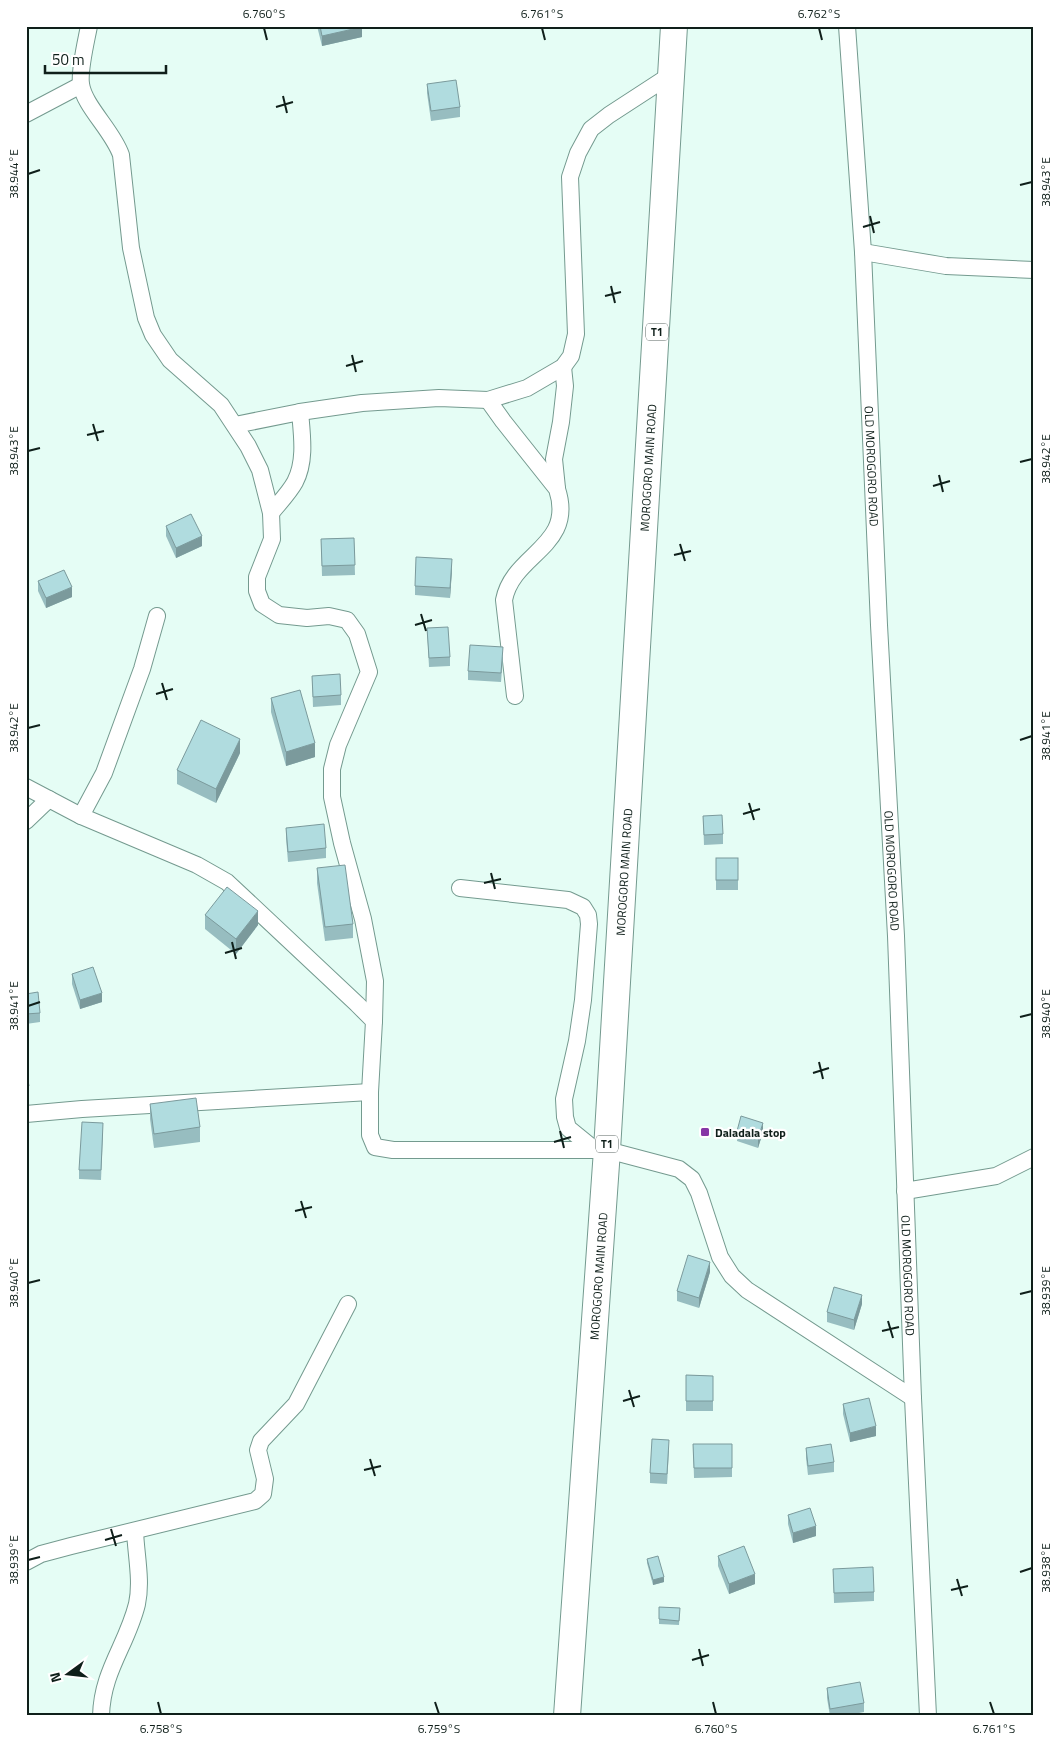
<svg xmlns="http://www.w3.org/2000/svg" width="1060" height="1742" font-family="'Titillium Web',sans-serif">
<style>
.lines{fill:none;stroke-linecap:round;stroke-linejoin:round}
.minor-casing{stroke:#749a8f;stroke-width:18}
.trunk-casing{stroke:#749a8f;stroke-width:28}
.minor{stroke:#fff;stroke-width:16}
.trunk{stroke:#fff;stroke-width:26}
.wall{fill:#97bdc0}
.shaded-wall{fill:#7b9a9c}
.building{fill:#b0dcdf;stroke:#7b9a9c}
.ticks{fill:none;stroke:#0f1f1a;stroke-width:2}
.poi-dot{fill:#8636a6;stroke:#fff;stroke-width:2}
.labels{text-anchor:middle;dominant-baseline:central;stroke-width:4.5;stroke-linejoin:round;paint-order:stroke}
.shield{fill:#fff;stroke:#57625f;stroke-width:1}
.shield-label{font-size:11px;font-weight:bold;fill:#0f1f1a}
.street-label{font-size:12px;fill:#0f1f1a;stroke:#fff}
.poi-label{font-size:12px;font-weight:bold;fill:#0f1f1a;stroke:#fff;text-anchor:start}
.neatline{fill:none;stroke:#0f1f1a;stroke-width:2}
.ticks-label{font-size:12px;text-anchor:middle;fill:#0f1f1a}
</style>
<rect width="100%" height="100%" fill="#e5fdf5"/>
<g class="lines">
<g class="minor-casing">
<g id="minor">
<path d="M89,26C86,42 79,70 81,84C84,106 113,131 121,155L131,248L146,318L153,335L170,360L221,405L248,446L260,470L271,513L272,539L257,577V591L262,604L279,615L307,618L329,616L347,620L357,634L369,672L338,745L332,769V797L342,843L363,919L375,981L374,1021"/>
<path id="s1" d="M847,26L863,252L879,625L896,936L913,1398L928,1716"/>
<path d="M26,114L81,85"/>
<path d="M863,252L946,266L1034,270"/>
<path d="M488,400L503,421L557,489C576,547 513,553 504,600L515,696"/>
<path d="M235,425L300,412L362,403L439,398L488,400L527,388L563,367L571,356L576,334L570,177L578,153L591,129L609,115L672,74"/>
<path d="M557,488L554,459L561,422L565,386L563,367"/>
<path d="M271,513C279,503 289,493 295,482C306,461 302,435 300,412"/>
<path d="M26,787L81,816L197,865L227,882L357,1004L374,1021L370,1092V1135L375,1147L393,1150H607L679,1169L692,1179L699,1193L720,1257L732,1276L747,1290L913,1398"/>
<path d="M81,816L104,773L142,669L157,616"/>
<path d="M26,821L49,799"/>
<path d="M460,888L568,900L583,907L588,915L589,924L583,1000L577,1041L564,1099L565,1117L568,1128L595,1150"/>
<path d="M26,1114L82,1109L370,1092"/>
<path d="M905,1191L996,1176L1034,1157"/>
<path d="M26,1562L41,1554L71,1546L255,1501L263,1494L265,1479L258,1450L261,1441L296,1404L348,1304"/>
<path d="M101,1716C102,1671 127,1645 137,1604C142,1581 136,1555 135,1531"/>
</g>
</g>
<g class="trunk-casing">
<g id="trunk">
<path id="s2" d="M567,1716L607,1150L674,26"/>
</g>
</g>
<use href="#minor" class="minor"/>
<use href="#trunk" class="trunk"/>
</g>
<g class="wall">
<path d="M317,26H362V37L322,46Z"/>
<path d="M427,84L460,107V117L431,121L427,93Z"/>
<path d="M166,526L202,546L176,558L166,536Z"/>
<path d="M354,538L355,575L322,576L321,539Z"/>
<path d="M452,569L450,598L415,595V586Z"/>
<path d="M38,581L72,597L46,608L38,591Z"/>
<path d="M427,628L450,657V666L429,667Z"/>
<path d="M503,657L501,682L468,680V671Z"/>
<path d="M312,676L341,695V705L313,707Z"/>
<path d="M271,698L315,757L286,766L271,712Z"/>
<path d="M240,753L216,803L177,784V770Z"/>
<path d="M703,816L723,834V844L704,845Z"/>
<path d="M286,828L326,848V858L288,862L286,838Z"/>
<rect x="716" y="858" width="22" height="32"/>
<path d="M317,868L353,924V938L325,941L317,883Z"/>
<path d="M205,915L258,925L236,954L205,929Z"/>
<path d="M72,974L102,1002L80,1009L72,984Z"/>
<path d="M26,994L40,1013V1022L26,1024Z"/>
<path d="M26,1070L29,1086V1100H26Z"/>
<path d="M150,1104L200,1127V1142L154,1148L150,1119Z"/>
<path d="M737,1131L763,1132L758,1148L737,1141Z"/>
<path d="M103,1133L101,1180L79,1179V1170Z"/>
<path d="M710,1272L699,1308L677,1301V1291Z"/>
<path d="M862,1304L854,1330L827,1322V1312Z"/>
<path d="M686,1375L713,1376V1411H686Z"/>
<path d="M843,1404L876,1436L850,1442L843,1414Z"/>
<path d="M693,1444H732V1477L694,1478Z"/>
<path d="M806,1448L834,1462V1472L808,1475L806,1458Z"/>
<path d="M669,1450L667,1484L650,1483V1473Z"/>
<path d="M788,1515L816,1536L793,1543L788,1524Z"/>
<path d="M718,1556L755,1584L729,1594L718,1566Z"/>
<path d="M647,1559L664,1582L653,1585L647,1563Z"/>
<path d="M833,1569L874,1592V1601L834,1603Z"/>
<path d="M659,1607L680,1608L679,1625L659,1624Z"/>
<path d="M827,1688L864,1703V1712L844,1716H830L827,1698Z"/>
</g>
<g class="shaded-wall">
<path d="M362,27V37L322,46V36Z"/>
<path d="M202,536V546L176,558V548Z"/>
<path d="M452,559V569L450,598V588Z"/>
<path d="M72,587V597L46,608V598Z"/>
<path d="M240,739V753L216,803V789Z"/>
<path d="M315,743V757L286,766V752Z"/>
<path d="M258,911V925L236,954V939Z"/>
<path d="M102,993V1002L80,1009V1000Z"/>
<path d="M763,1123V1132L758,1148V1138Z"/>
<path d="M710,1262V1272L699,1308V1298Z"/>
<path d="M862,1295V1304L854,1330V1320Z"/>
<path d="M876,1426V1436L850,1442V1433Z"/>
<path d="M816,1526V1536L793,1543V1533Z"/>
<path d="M755,1574V1584L729,1594V1584Z"/>
<path d="M664,1577V1582L653,1585V1580Z"/>
</g>
<g class="building">
<path d="M320,26H362V27L322,36Z"/>
<path d="M456,80L460,107L431,111L427,84Z"/>
<path d="M191,514L202,536L176,548L166,526Z"/>
<path d="M354,538L355,565L322,566L321,539Z"/>
<path d="M416,557L452,559L450,588L415,586Z"/>
<path d="M64,570L72,587L46,598L38,581Z"/>
<path d="M448,627L450,657L429,658L427,628Z"/>
<path d="M470,645L503,647L501,673L468,671Z"/>
<path d="M340,674L341,695L313,697L312,676Z"/>
<path d="M300,690L315,743L286,752L271,698Z"/>
<path d="M201,720L240,739L216,789L177,770Z"/>
<path d="M722,815L723,834L704,835L703,816Z"/>
<path d="M324,824L326,848L288,852L286,828Z"/>
<rect x="716" y="858" width="22" height="22"/>
<path d="M345,865L353,924L325,927L317,868Z"/>
<path d="M227,887L258,911L236,939L205,915Z"/>
<path d="M93,967L102,993L80,1000L72,974Z"/>
<path d="M38,992L40,1013L26,1014V994Z"/>
<path d="M26,1070L29,1086H26Z"/>
<path d="M196,1098L200,1127L154,1134L150,1104Z"/>
<path d="M741,1116L763,1123L758,1138L737,1131Z"/>
<path d="M82,1122L103,1123L101,1170H79Z"/>
<path d="M688,1255L710,1262L699,1298L677,1291Z"/>
<path d="M834,1287L862,1295L854,1320L827,1312Z"/>
<path d="M686,1375L713,1376V1401H686Z"/>
<path d="M869,1398L876,1426L850,1433L843,1404Z"/>
<path d="M652,1439L669,1440L667,1474L650,1473Z"/>
<path d="M693,1444H732V1468H694Z"/>
<path d="M831,1444L834,1462L808,1466L806,1448Z"/>
<path d="M810,1508L816,1526L793,1533L788,1515Z"/>
<path d="M744,1546L755,1574L729,1584L718,1556Z"/>
<path d="M658,1556L664,1577L653,1580L647,1559Z"/>
<path d="M873,1567L874,1592L834,1593L833,1569Z"/>
<path d="M659,1607L680,1608L679,1621L659,1619Z"/>
<path d="M860,1682L864,1703L830,1709L827,1688Z"/>
</g>
<path class="ticks" d="M264,28L267,40M542,28L545,40M819,28L822,40M283,96L287,113M276,107L293,102M28,174L40,170M1020,185L1032,182M870,216L874,233M863,227L880,222M611,286L615,303M605,296L621,292M352,355L356,372M346,366L363,361M93,424L98,441M87,435L104,431M28,451L40,448M1020,462L1032,459M939,475L943,492M933,486L950,481M680,544L685,561M674,555L691,551M421,614L426,631M415,625L432,620M162,683L167,700M156,694L173,689M28,728L40,725M1020,740L1032,736M749,803L754,820M743,814L760,809M491,873L495,889M484,883L501,879M232,942L236,959M225,953L242,948M28,1006L40,1002M1020,1017L1032,1014M819,1062L823,1079M813,1073L829,1068M560,1131L564,1148M554,1142L571,1137M301,1201L306,1218M295,1211L312,1207M28,1283L40,1280M1020,1294L1032,1291M888,1321L893,1338M882,1331L899,1327M629,1390L634,1407M623,1401L640,1396M370,1459L375,1476M364,1470L381,1466M111,1529L116,1546M105,1540L122,1535M28,1560L40,1557M1020,1572L1032,1568M957,1579L962,1596M951,1590L968,1586M699,1649L703,1666M692,1660L709,1655M158,1702L161,1714M435,1702L439,1714M713,1702L716,1714M990,1702L994,1714"/>
<rect class="poi-dot" x="700" y="1127" width="10" height="10" rx="2.5"/>
<g class="labels">
<g class="shield">
<rect x="646" y="323.5" width="22" height="17" rx="4"/>
<rect x="596" y="1135.5" width="22" height="17" rx="4"/>
</g>
<g class="shield-label">
<text x="657" y="332">T1</text>
<text x="607" y="1144">T1</text>
</g>
<g class="street-label">
<text stroke="none"><textPath href="#s1" startOffset="441">OLD MOROGORO ROAD</textPath></text>
<text stroke="none"><textPath href="#s2" startOffset="1251">MOROGORO MAIN ROAD</textPath></text>
<text stroke="none"><textPath href="#s2" startOffset="846">MOROGORO MAIN ROAD</textPath></text>
<text stroke="none"><textPath href="#s1" startOffset="846">OLD MOROGORO ROAD</textPath></text>
<text stroke="none"><textPath href="#s2" startOffset="441">MOROGORO MAIN ROAD</textPath></text>
<text stroke="none"><textPath href="#s1" startOffset="1251">OLD MOROGORO ROAD</textPath></text>
</g>
<g class="poi-label">
<text x="715" y="1132">Daladala stop</text>
</g>
</g>
<rect width="1060" height="1742" fill="none" stroke="#ffffff" stroke-width="55"/>
<g transform="translate(68 1674) rotate(255)" stroke="#ffffff" stroke-width="4" paint-order="stroke">
<path d="M0-4L9 19L0 12L-9 19Z" fill="#0f1f1a"/>
<text y="-8" font-size="14" font-weight="bold" text-anchor="middle" fill="#0f1f1a">N</text>
</g>
<path d="M45 65v8h121v-8" fill="none" stroke="#0f1f1a" stroke-width="2.5"/>
<text x="52" y="65" font-size="15" fill="#0f1f1a" stroke="#ffffff" stroke-width="4" paint-order="stroke">50 m</text>
<rect x="28" y="28" width="1004" height="1686" class="neatline"/>
<g class="ticks-label">
<text x="264" y="18">6.760°S</text>
<text x="542" y="18">6.761°S</text>
<text x="819" y="18">6.762°S</text>
<text transform="translate(14 174) rotate(-90)" y="4">38.944°E</text>
<text transform="translate(1046 182) rotate(-90)" y="4">38.943°E</text>
<text transform="translate(14 451) rotate(-90)" y="4">38.943°E</text>
<text transform="translate(1046 459) rotate(-90)" y="4">38.942°E</text>
<text transform="translate(14 728) rotate(-90)" y="4">38.942°E</text>
<text transform="translate(1046 736) rotate(-90)" y="4">38.941°E</text>
<text transform="translate(14 1006) rotate(-90)" y="4">38.941°E</text>
<text transform="translate(1046 1014) rotate(-90)" y="4">38.940°E</text>
<text transform="translate(14 1283) rotate(-90)" y="4">38.940°E</text>
<text transform="translate(1046 1291) rotate(-90)" y="4">38.939°E</text>
<text transform="translate(14 1560) rotate(-90)" y="4">38.939°E</text>
<text transform="translate(1046 1568) rotate(-90)" y="4">38.938°E</text>
<text x="161" y="1733">6.758°S</text>
<text x="439" y="1733">6.759°S</text>
<text x="716" y="1733">6.760°S</text>
<text x="994" y="1733">6.761°S</text>
</g>
</svg>
